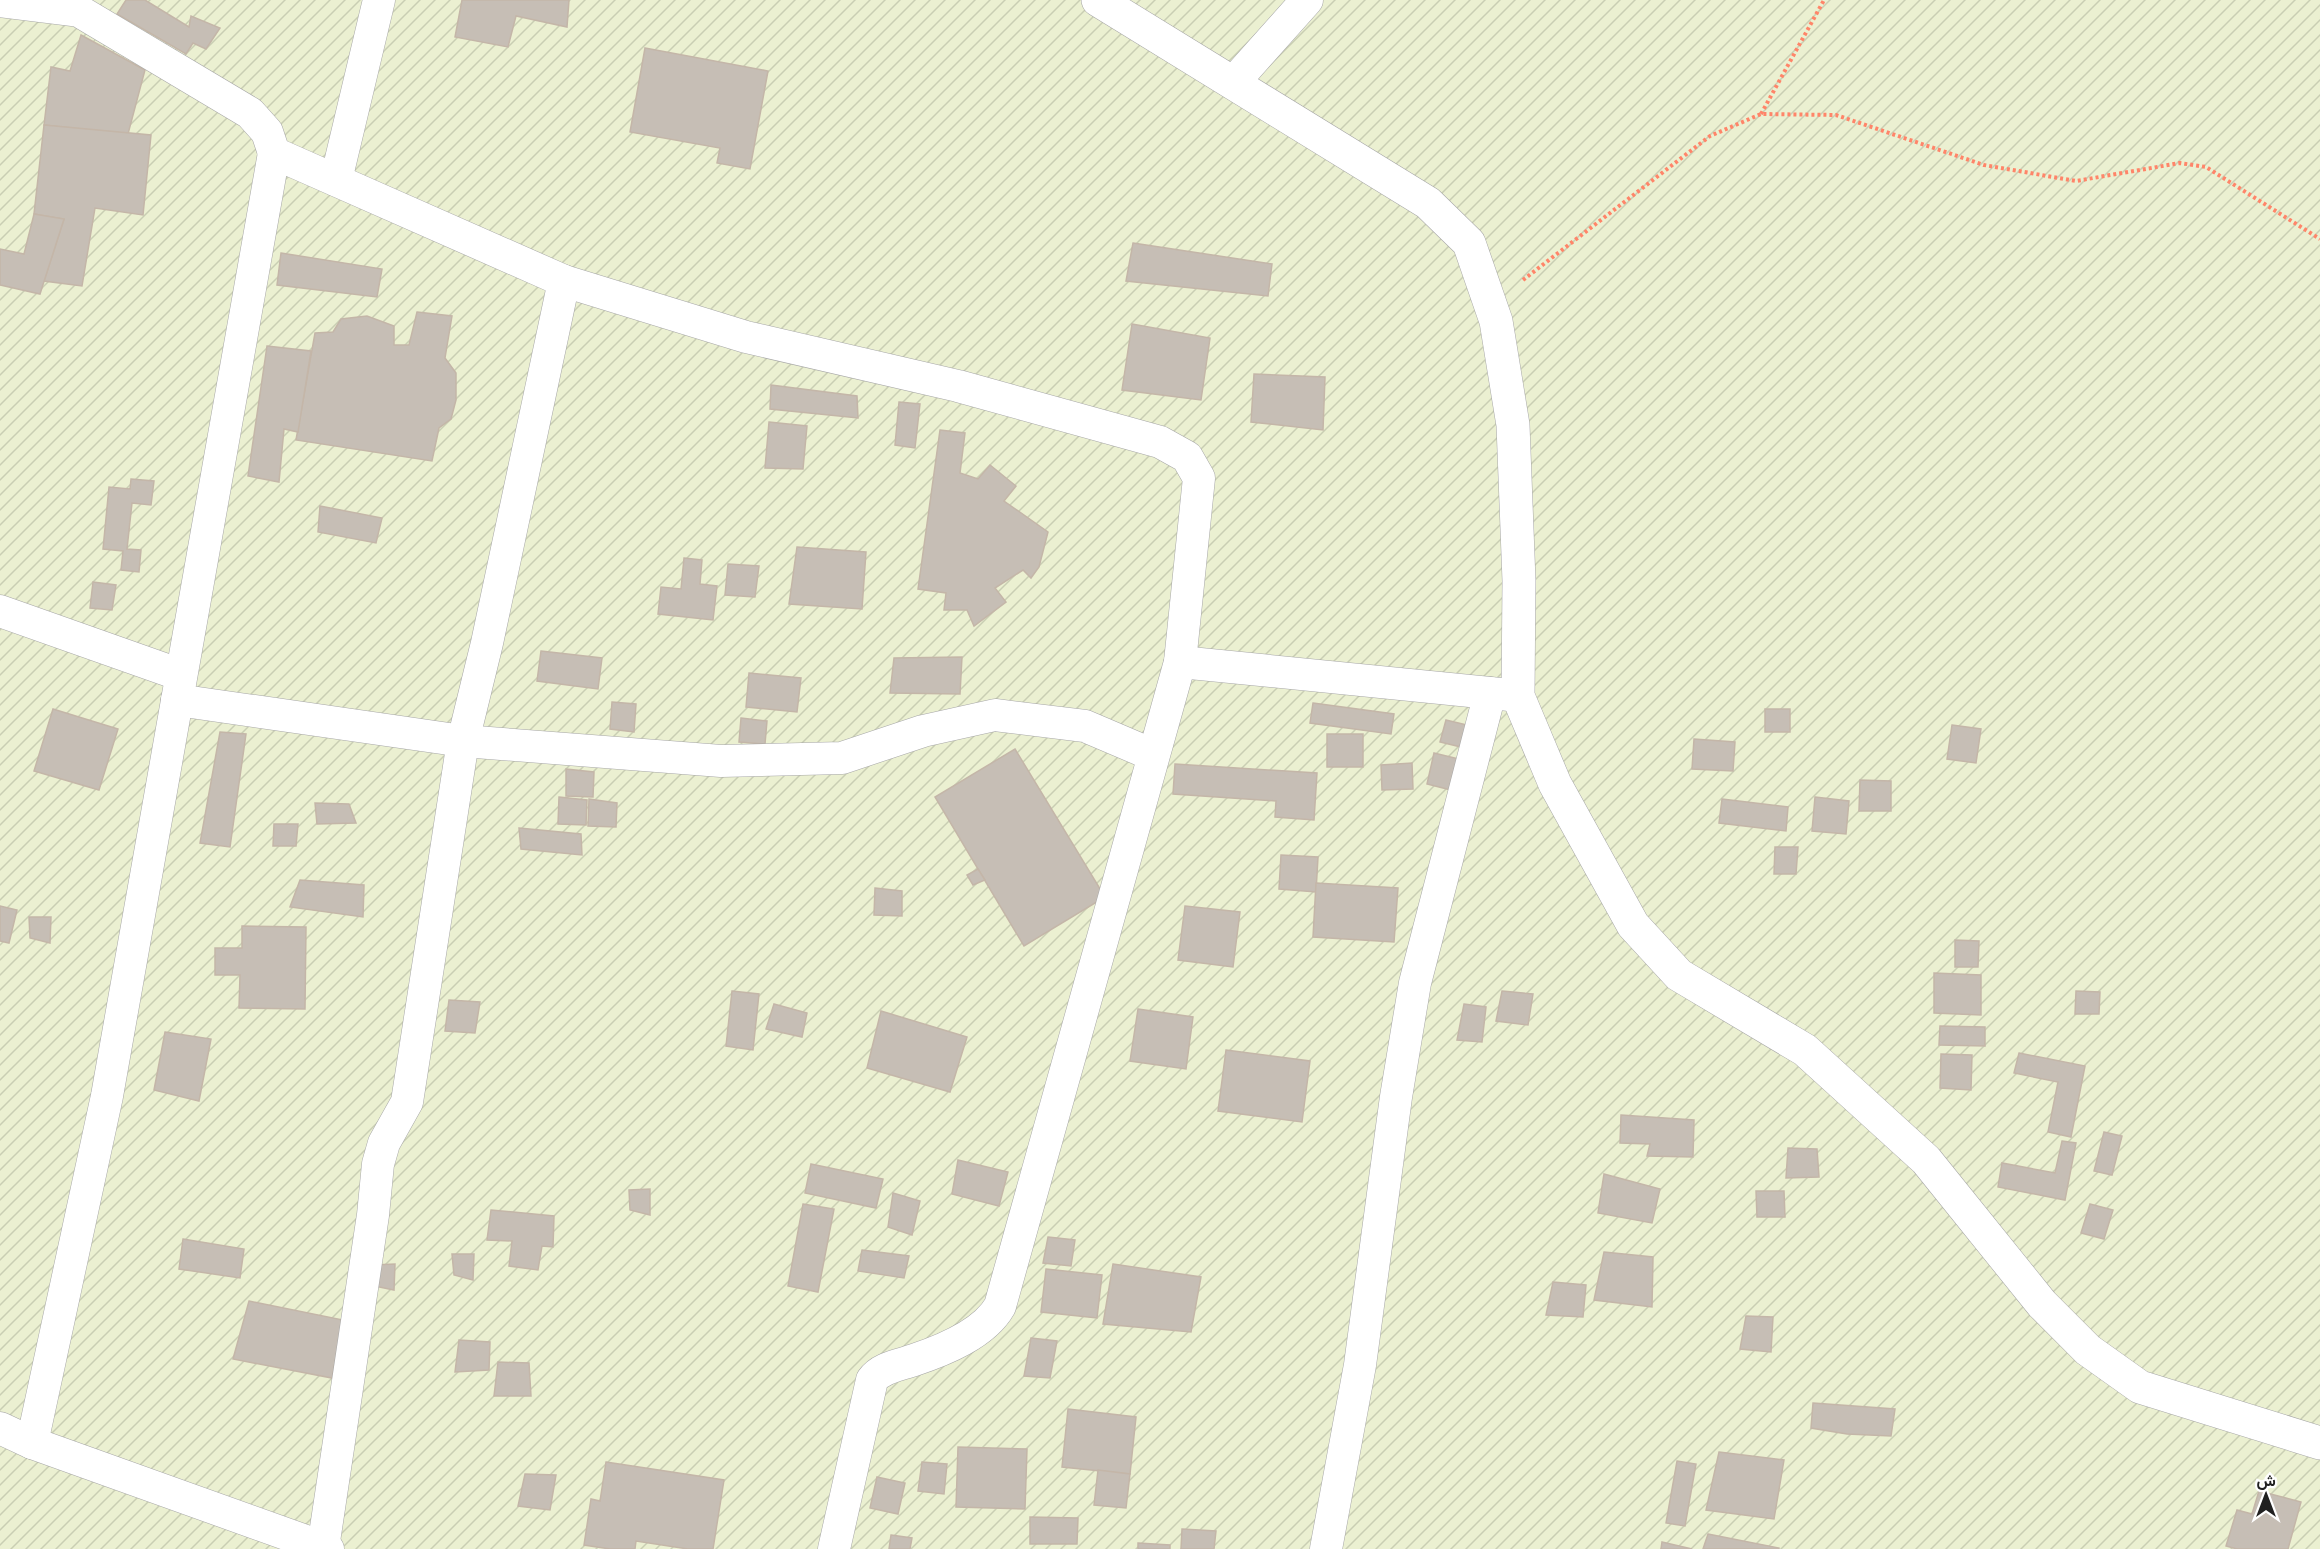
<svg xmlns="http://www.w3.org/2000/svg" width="2320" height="1549" font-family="'Public Sans',Vazirmatn,sans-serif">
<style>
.farmland{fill:url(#farmland-furrows)}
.building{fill:#c6beb5;stroke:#c4b6a8;stroke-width:1.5}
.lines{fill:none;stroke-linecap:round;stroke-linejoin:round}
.minor-casing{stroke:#a7a7a7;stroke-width:33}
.tertiary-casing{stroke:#a7a7a7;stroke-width:34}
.path{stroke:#ff8569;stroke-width:4;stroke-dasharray:3 3;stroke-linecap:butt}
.minor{stroke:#fff;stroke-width:32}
.tertiary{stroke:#fff;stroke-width:33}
</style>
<defs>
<pattern id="farmland-furrows" width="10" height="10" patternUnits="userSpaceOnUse" patternTransform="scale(1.5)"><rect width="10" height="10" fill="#ebf0d1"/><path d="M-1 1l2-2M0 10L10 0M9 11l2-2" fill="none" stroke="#c9ceb3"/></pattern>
</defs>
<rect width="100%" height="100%" fill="#f1eee6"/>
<rect class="farmland" x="0" y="0" width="2320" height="1549"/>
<g class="building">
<path d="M126,0H145L189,27L191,16L220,28L206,49L193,43L186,54L117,14Z"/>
<path d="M462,0H569L567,27L516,16L508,47L455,37Z"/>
<path d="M81,35L145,70L128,134L44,125L51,67L70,71Z"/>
<path d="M645,48L768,71L750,169L717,163L720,148L630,132Z"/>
<path d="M44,125L151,135L143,215L95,208L82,286L44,281L64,219L34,214Z"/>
<path d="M34,214L64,219L40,294L0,285V249L24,254Z"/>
<path d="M1133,243L1272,264L1268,296L1126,281Z"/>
<path d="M281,253L382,269L377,297L277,285Z"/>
<path d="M417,312L452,316L445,358L456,373V400L451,419L439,428L432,461L296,440L315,333L333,332L341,319L367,316L394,326V345H409Z"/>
<path d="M1132,324L1210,338L1201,400L1122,390Z"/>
<path d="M267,346L311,351L298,432L284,429L279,482L248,476Z"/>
<path d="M1254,374L1325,377L1323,430L1251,422Z"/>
<path d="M771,385L857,396L858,418L770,409Z"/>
<path d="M899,402L920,404L915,448L895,445Z"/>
<path d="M769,422L807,426L803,469L765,468Z"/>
<path d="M940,430L965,433L960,473L978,479L990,465L1016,486L1004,501L1048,532L1039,567L1031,578L1023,570L995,588L1006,602L974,626L967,610H944L946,593L918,589Z"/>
<path d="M131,479L154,481L151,505L132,503L127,549L141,550L139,572L121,570L123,551L103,549L109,487L130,489Z"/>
<path d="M320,506L382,518L376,543L318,532Z"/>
<path d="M797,547L866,552L862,609L789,604Z"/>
<path d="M684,558L702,560L700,584L717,586L713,620L658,614L661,587L681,589Z"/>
<path d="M728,564L759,566L755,597L725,595Z"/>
<path d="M93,582L116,585L112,610L90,608Z"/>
<path d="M541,651L602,658L598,689L537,681Z"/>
<path d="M962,657L960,694L890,693L894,658Z"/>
<path d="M749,673L801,678L797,712L746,707Z"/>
<path d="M612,702L636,704L634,732L610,729Z"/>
<path d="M1313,703L1394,714L1391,734L1310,723Z"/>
<path d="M53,709L118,729L99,790L34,771Z"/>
<rect x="1765" y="709" width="25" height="23"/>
<path d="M741,718L767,721L765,744L739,742Z"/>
<path d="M1446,720L1467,725L1461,747L1440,742Z"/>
<path d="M1952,725L1981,729L1976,763L1947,759Z"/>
<path d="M220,732L246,734L230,847L200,843Z"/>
<rect x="1327" y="734" width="36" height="33"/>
<path d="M1694,739L1735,742L1733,771L1692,769Z"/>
<path d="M1015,749L1105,897L1024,946L935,797Z"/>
<path d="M1434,753L1459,759L1451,790L1427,784Z"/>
<path d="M1412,763L1413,789L1382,790L1381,765Z"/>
<path d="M1175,764L1317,773L1314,820L1275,817L1276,801L1173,794Z"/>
<path d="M566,769L594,772L593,797L566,796Z"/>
<path d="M1860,780L1891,781V811H1859Z"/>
<path d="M559,797L587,800L586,825L558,824Z"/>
<path d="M1815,797L1849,801L1846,834L1812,831Z"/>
<path d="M589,799L617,803L616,827L588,826Z"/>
<path d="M1722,799L1788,807L1786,831L1719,823Z"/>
<path d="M315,803L349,804L356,823L317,824Z"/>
<path d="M274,824H298L296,846H273Z"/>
<path d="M519,828L581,834L582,855L521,849Z"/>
<path d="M1775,847H1798L1796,874H1774Z"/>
<path d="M1281,855L1318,857L1316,892L1279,889Z"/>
<path d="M978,869L985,880L973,885L967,875Z"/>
<path d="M300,880L364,885L363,917L290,907Z"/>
<path d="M1316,883L1398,888L1394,942L1313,937Z"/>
<path d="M875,888L902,891V916L874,915Z"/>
<path d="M0,906L17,910L9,943L0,941Z"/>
<path d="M1185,906L1240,912L1233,967L1178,960Z"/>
<path d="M29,917H51L50,943L30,938Z"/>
<path d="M242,926L306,927L305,1009L239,1008L240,975H215V948H242Z"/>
<path d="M1955,940L1979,941L1978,967H1955Z"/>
<path d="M1934,973L1981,975V1015L1934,1013Z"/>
<path d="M732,991L759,994L753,1050L726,1046Z"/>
<path d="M1502,991L1533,994L1528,1025L1496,1021Z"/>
<path d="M2076,991L2100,992L2099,1014H2075Z"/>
<path d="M449,1000L480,1002L475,1033L445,1031Z"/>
<path d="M774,1004L807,1013L802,1037L766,1029Z"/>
<path d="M1464,1004L1486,1007L1482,1042L1457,1040Z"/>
<path d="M1138,1009L1193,1017L1186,1069L1130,1061Z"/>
<path d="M881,1011L967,1037L950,1092L867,1068Z"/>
<path d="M1940,1026L1985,1027V1046L1939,1045Z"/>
<path d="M165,1032L211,1039L199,1101L154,1090Z"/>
<path d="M1226,1050L1310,1061L1302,1122L1218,1111Z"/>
<path d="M2019,1053L2085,1066L2071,1137L2048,1132L2058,1082L2014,1073Z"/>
<path d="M1941,1054L1972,1055L1971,1090L1940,1088Z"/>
<path d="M1621,1115L1694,1120L1693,1157L1647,1156L1650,1144L1620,1143Z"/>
<path d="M2104,1132L2122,1136L2112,1175L2094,1171Z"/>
<path d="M2062,1141L2076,1143L2065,1200L1998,1187L2002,1163L2055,1173Z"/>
<path d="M1788,1148L1817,1149L1819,1177L1786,1178Z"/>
<path d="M958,1160L1008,1172L999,1206L952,1194Z"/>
<path d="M811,1164L883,1179L876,1208L805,1193Z"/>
<path d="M1604,1174L1660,1189L1652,1223L1598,1213Z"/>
<path d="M650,1189V1215L630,1210L629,1190Z"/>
<path d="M1756,1191H1784L1785,1217H1757Z"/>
<path d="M893,1193L920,1201L912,1235L888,1227Z"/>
<path d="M803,1204L834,1209L818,1292L788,1286Z"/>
<path d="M2090,1204L2113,1210L2104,1239L2081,1233Z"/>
<path d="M491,1210L554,1216L553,1247L542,1246L538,1270L509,1266L512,1241L487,1240Z"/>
<path d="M1048,1237L1075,1240L1071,1266L1043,1263Z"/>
<path d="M183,1239L244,1249L240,1278L179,1269Z"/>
<path d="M862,1250L909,1256L904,1278L858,1271Z"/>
<path d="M1604,1252L1653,1257L1652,1307L1594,1300Z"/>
<path d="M452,1254H474L473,1280L454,1275Z"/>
<path d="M395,1264L394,1290L374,1286L373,1265Z"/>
<path d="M1113,1264L1201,1277L1191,1332L1103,1324Z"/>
<path d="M1046,1269L1102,1275L1097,1318L1041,1312Z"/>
<path d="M1553,1282L1586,1285L1583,1317L1546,1315Z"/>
<path d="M249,1301L343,1320L332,1378L233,1359Z"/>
<path d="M1746,1316L1773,1317L1771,1352L1740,1349Z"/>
<path d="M1031,1338L1057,1341L1050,1378L1024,1376Z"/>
<path d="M459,1340L490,1342L489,1370L455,1372Z"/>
<path d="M498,1362L529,1363L531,1396H494Z"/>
<path d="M1813,1403L1895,1409L1891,1436L1847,1434L1811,1428Z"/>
<path d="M1068,1409L1136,1417L1130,1474L1062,1467Z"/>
<path d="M958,1447L1027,1449L1025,1509L956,1507Z"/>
<path d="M1719,1452L1784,1460L1774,1519L1706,1510Z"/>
<path d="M1677,1461L1696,1464L1685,1526L1666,1523Z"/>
<path d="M606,1462L724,1480L713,1549H688L636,1541L635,1549H610L584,1545L591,1499L600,1501Z"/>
<path d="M922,1462L947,1464L944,1494L918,1491Z"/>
<path d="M1098,1470L1130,1474L1126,1508L1094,1505Z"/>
<path d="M525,1474L556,1475L550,1510L518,1506Z"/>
<path d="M877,1477L905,1483L898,1514L870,1508Z"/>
<path d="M2259,1491L2301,1502L2288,1549H2237L2226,1546L2237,1510L2252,1514Z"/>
<path d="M1030,1517L1078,1518L1077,1544H1030Z"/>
<path d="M1182,1529L1216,1531L1214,1549H1181Z"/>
<path d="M1708,1534L1779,1548V1549H1703Z"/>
<path d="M891,1535L912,1538L910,1549H889Z"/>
<path d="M1662,1542L1692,1549H1661Z"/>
<path d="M1138,1543L1170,1545V1549H1138Z"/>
</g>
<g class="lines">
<g class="minor-casing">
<g id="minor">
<path d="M0,1L79,11L250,113L267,132L274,153"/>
<path d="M1233,83L1307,0"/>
<path d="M336,180L379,0"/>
<path d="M0,611L181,675"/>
<path d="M1180,662L1510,695"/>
<path d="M177,700L463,741L721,761L842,758L923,731L995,715L1085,726L1153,755"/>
<path d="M0,1428L32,1443L328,1549"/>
<path d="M32,1443L107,1096L274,153L564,281L746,337L958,386L1160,442L1187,457L1199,478L1180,662L1000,1306C984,1334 944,1350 914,1360C900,1365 881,1367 872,1380L834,1549"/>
<path d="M323,1548L373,1215L378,1164L384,1143L407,1102L463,741L487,643L564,281"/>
<path d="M1326,1549L1360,1365L1396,1097L1415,983L1490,693"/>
</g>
</g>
<g class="tertiary-casing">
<path id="tertiary" d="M1098,0L1428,203L1469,243L1496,321L1513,425L1519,581L1518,696L1555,784L1633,925L1679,975L1805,1050L1926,1160L2042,1304L2088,1350L2140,1387L2320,1443"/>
</g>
<g class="path">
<path d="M1761,114L1824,0"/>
<path d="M1523,280L1710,136L1761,114L1836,115L1984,165L2076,181L2180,163L2206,167L2320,239"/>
</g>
<use href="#minor" class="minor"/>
<use href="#tertiary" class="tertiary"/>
</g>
<g transform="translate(2266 1495)" stroke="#ffffff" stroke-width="4.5" paint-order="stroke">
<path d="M0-4.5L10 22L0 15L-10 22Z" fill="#202020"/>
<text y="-9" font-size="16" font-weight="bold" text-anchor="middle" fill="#202020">ش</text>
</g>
</svg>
